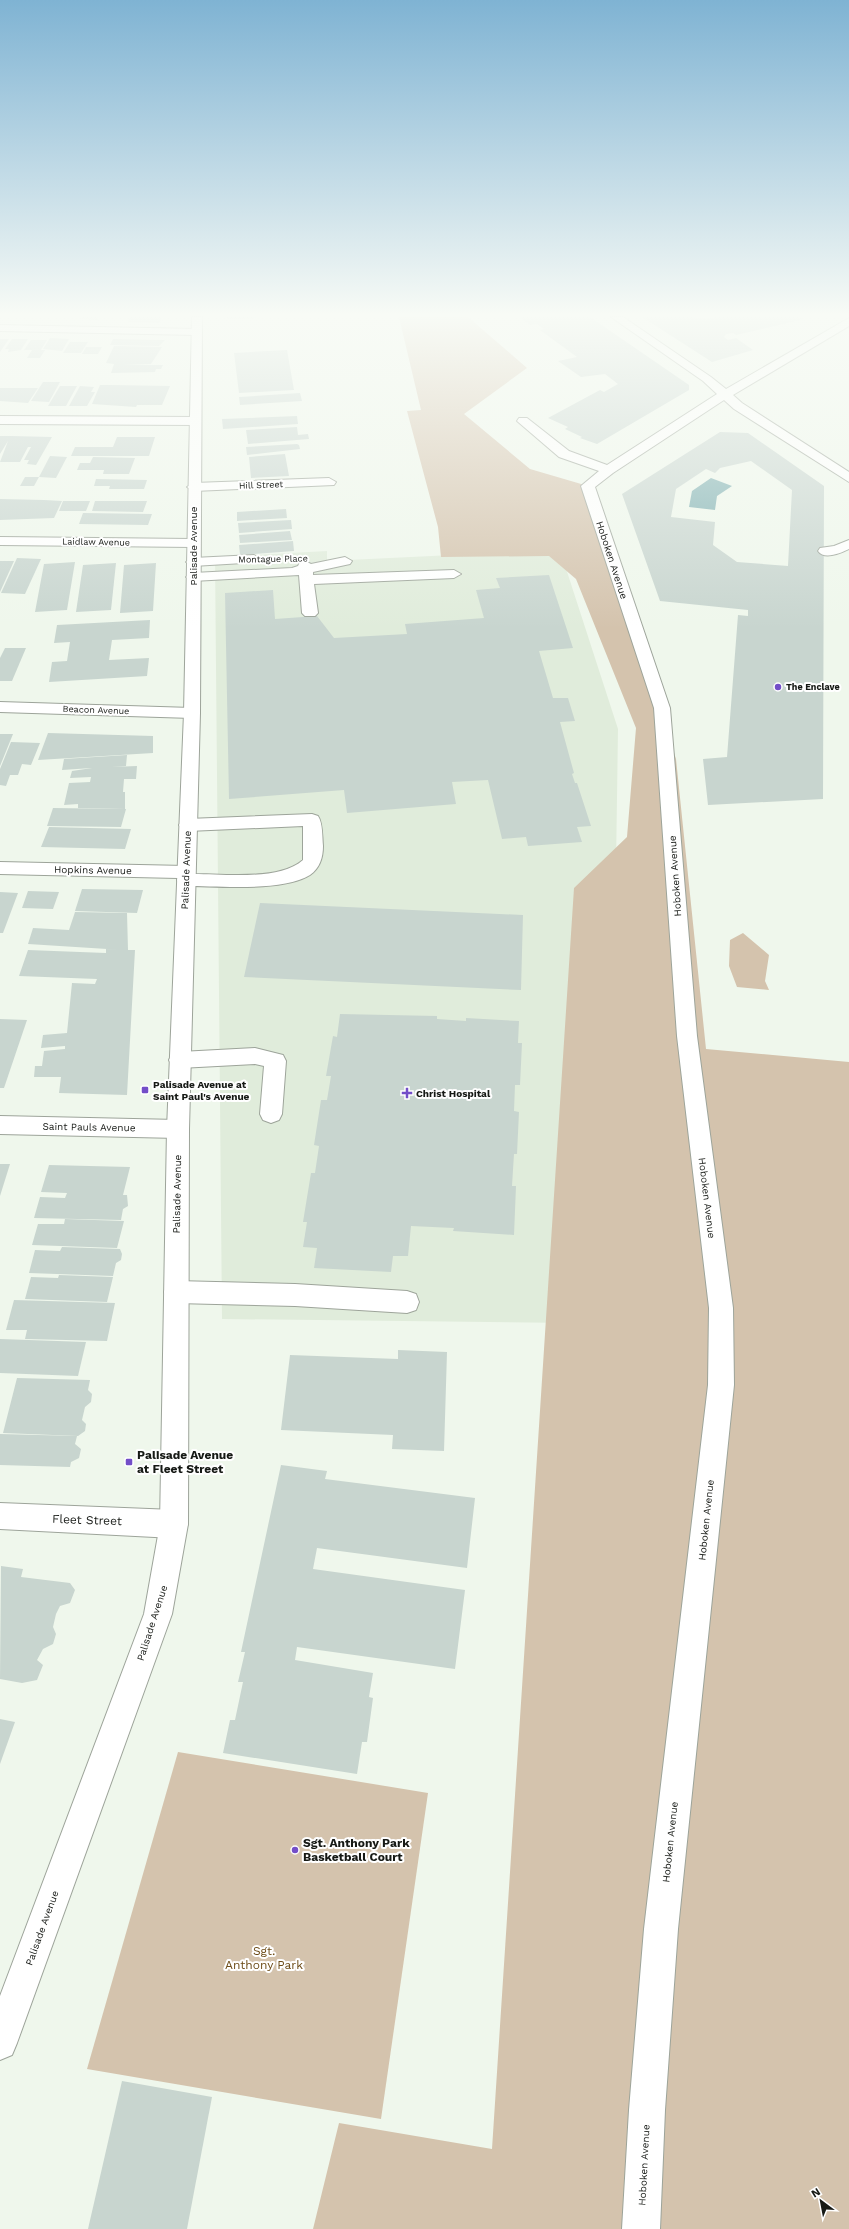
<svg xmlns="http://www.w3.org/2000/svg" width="849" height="2229" font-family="'Work Sans',sans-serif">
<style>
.built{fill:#e0ecdb}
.green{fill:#d4c3ad}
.water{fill:#81b1b3}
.building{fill:#c8d5cf;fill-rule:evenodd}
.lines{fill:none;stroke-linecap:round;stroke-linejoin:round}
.minor-casing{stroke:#9da49a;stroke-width:2}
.major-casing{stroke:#9da49a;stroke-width:2}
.minor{fill:#fff;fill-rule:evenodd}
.major{fill:#fff;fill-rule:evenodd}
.poi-dot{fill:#734ec8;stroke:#fff;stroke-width:1.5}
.labels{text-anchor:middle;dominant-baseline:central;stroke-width:4;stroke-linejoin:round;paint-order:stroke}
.far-street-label{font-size:9px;fill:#161915;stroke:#fff}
.far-poi-label{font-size:9px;font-weight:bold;fill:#161915;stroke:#fff;text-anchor:start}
.street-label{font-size:10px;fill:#161915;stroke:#fff}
.poi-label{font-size:10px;font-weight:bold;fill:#161915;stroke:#fff;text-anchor:start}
.near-poi-label{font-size:12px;font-weight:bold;fill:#161915;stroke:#fff;text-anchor:start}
.near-street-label{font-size:12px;fill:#161915;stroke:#fff}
.near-park-label{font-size:12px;fill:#6c4b16;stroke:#fff}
</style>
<rect width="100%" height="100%" fill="#eff7ec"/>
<path class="built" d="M560,550L618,729L616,866L574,1323L222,1319L215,557L327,551V561Z"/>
<g class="green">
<path d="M399,317H468L527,368L464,414L530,469L588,486L676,759L706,1049L849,1062V2229H313L339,2123L492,2149L574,888L627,837L636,728L576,579L549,556L441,557L438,527L407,411L421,410Z"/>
<path d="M743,933L769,955L765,981L769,990L737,987L729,966L730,940Z"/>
<path d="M178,1752L428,1793L381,2119L87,2069Z"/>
</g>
<path class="water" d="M711,478L732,486L717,496L715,510L689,507L692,491Z"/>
<g class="building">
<path d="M83,317H99L97,320L81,319Z"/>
<path d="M131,317H162L159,323L128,322Z"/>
<path d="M227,317H257V318L227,319Z"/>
<path d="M520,317H590L689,385V390L597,444L580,438L582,437L565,429L568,427L548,418L600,390L604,392L618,384L605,374L581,377L558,361L577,357L540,330L544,329L537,324L530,325Z"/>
<path d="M642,317H694L709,319L715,317H799L804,319L736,335L733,333L726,334L724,337L728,340L736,338L753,350L712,362Z"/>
<path d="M50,338L69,339L62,351L43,349Z"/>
<path d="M0,339H9L0,352Z"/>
<path d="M12,339H28L21,350L8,352L9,349H5Z"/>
<path d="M113,339L156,340H165L159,346L110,345Z"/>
<path d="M31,340H47L41,350H45L40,358H27L32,350H24Z"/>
<path d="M70,342H88L81,353H63Z"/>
<path d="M114,346L162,347L151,364L123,365H163L161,369H156L155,372L111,373L114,364L106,363Z"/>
<path d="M86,347H102L98,354H82Z"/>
<path d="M287,350L294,390L239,393L234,353Z"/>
<path d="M43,382H60L49,402L31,401Z"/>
<path d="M100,385H111L170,386L162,405H137L136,407L92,404Z"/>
<path d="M60,386H77L66,406H48Z"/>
<path d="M80,386L94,387L91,392H95L87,406H69Z"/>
<path d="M0,388H38L28,403L0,401Z"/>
<path d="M300,393L302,401L240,405L239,397Z"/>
<path d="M297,416L298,424L223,429L222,419Z"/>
<path d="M297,427L298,435L308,434L309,439L248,444L246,430Z"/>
<path d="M720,432L748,433L824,486L823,799L708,805L703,759L727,757L738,615L748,616V610L660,601L622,494ZM751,461L792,490L788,566L737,562L713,545L715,522L671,517L676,489L706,469L715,473L720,468Z"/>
<path d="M0,436H11L52,437L36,465L27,464L29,460H24L31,447H28L20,462H0L8,441L0,454Z"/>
<path d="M117,437H155L149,456H71L75,447H113Z"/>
<path d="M297,444L299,445L300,449L247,455L246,447Z"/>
<path d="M285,454L289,476L251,478L249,457Z"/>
<path d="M50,456L67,457L56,478L39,477Z"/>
<path d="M93,457L135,458L129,474H103L104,470H77L80,463H90Z"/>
<path d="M25,477H39L34,486H20Z"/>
<path d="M96,479L147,480L144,489H109L110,486H94Z"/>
<path d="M0,499L44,500L62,501L54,518L0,520Z"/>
<path d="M63,501H90L86,511H59Z"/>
<path d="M95,501H147L143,512L92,511Z"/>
<path d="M286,509L287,518L237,521V512Z"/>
<path d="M83,513L152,514L148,525L79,524Z"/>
<path d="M291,520L292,529L239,533L238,523Z"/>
<path d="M290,531L292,540L240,543L239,535Z"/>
<path d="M293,541L294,551L240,555L239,545Z"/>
<path d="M17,558L41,559L25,594L1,593Z"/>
<path d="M0,561H14L0,592Z"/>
<path d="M75,562L67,610L35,612L44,564Z"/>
<path d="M116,563L111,610L76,612L83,565Z"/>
<path d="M156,563L153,611L120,613L124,565Z"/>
<path d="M549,575L573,648L539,651L553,698H568L575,721L560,722L574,773L572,774L575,783H577L591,826L577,827L582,842L528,846L526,837L502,839L488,780L452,782L456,804L347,813L344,790L229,799L225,593L273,590L275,619L317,616L334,638L407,634L405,624L484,618L476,590L500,588L496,578Z"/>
<path d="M150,620L149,638L112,640L109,660L149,658L147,676L49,682L52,662L67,661L70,642L54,643L57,625Z"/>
<path d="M5,648H26L12,681H0V658Z"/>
<path d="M48,733L153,736V753L38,760Z"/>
<path d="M0,734H13L0,766Z"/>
<path d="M11,742L40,743L31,765L22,764L18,775H10L6,786L0,785V769Z"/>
<path d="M127,755L126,766L112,767L137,766L136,779H124L123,792H125V809L78,808V804L64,805L69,783L90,782L91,777L70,778L72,771L92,768L62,770L64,759Z"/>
<path d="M53,808L125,809H126L121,827L47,826Z"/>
<path d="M49,827L131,829L125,849L41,847Z"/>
<path d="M82,889L143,890L137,913L75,911Z"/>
<path d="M28,891L59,892L53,909L22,908Z"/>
<path d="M0,892L18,893L3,933H0Z"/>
<path d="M260,903L523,915L521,990L244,977Z"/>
<path d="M75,912L127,913L128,950H135L127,1095L59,1093L61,1077H34L35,1066H42L44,1051L65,1049V1046L41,1048L43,1035L67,1033L72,983L95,984L97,979L19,976L28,950L106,953V949L123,950L28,944L33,928L69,930Z"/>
<path d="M340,1014L437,1016V1019L466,1021V1018L519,1021L518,1043H522L520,1085H515L514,1111L519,1112L517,1154H514L512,1186H516L514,1235L453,1231L454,1228L411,1226L408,1256H393L391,1272L314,1268L317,1248L303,1247L307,1222H303L311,1173H315L319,1146L314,1145L321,1100H327L331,1076H326L333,1036L337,1037Z"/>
<path d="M0,1019L27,1020L4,1088H0Z"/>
<path d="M0,1164H10L0,1196Z"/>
<path d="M49,1165L130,1167L123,1195H127L128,1206L123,1209L121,1220L34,1218L40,1197L65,1198L67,1193L41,1192Z"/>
<path d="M65,1219L124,1221L117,1248L32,1245L38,1224H64Z"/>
<path d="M62,1247L120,1249L122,1254L121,1260L116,1263L113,1276L29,1273L35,1250L60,1251Z"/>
<path d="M59,1275L113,1277L107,1302L25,1299L31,1277L58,1278Z"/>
<path d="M14,1300L115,1303L107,1341L25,1339L27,1330H6Z"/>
<path d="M0,1339L86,1342L78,1376L0,1373Z"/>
<path d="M398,1350L447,1352L444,1451L392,1449L393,1435L281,1430L290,1355L398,1359Z"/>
<path d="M17,1378L90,1380L88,1390L92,1394L91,1402L85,1407L82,1420L86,1424L85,1431L78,1436L3,1433Z"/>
<path d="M0,1434L77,1436L75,1444L81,1449L79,1458L71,1462L70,1467L0,1465Z"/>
<path d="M281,1465L327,1471L325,1479L475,1498L467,1568L317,1548L313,1569L465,1590L455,1669L297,1647L295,1660L373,1673L369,1697L373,1698L367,1742H362L357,1774L223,1753L230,1720H235L243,1682H238L245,1652H241Z"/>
<path d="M1,1566L23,1569L21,1577L70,1583L75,1590L70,1603L60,1606L56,1614L53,1627L56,1634L53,1644L43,1649L37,1660L43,1665L37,1680L22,1683L0,1679Z"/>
<path d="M0,1719L15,1722L0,1764Z"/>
<path d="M122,2081L212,2097L187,2229H88Z"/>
</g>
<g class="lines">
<g class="minor-casing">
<g id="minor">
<path d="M611,317H623L711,377L726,389L849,318V326L733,395L742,403L849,472V482L734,409L724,400L613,473L595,487L670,708L697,1036L733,1308L734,1385L678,1929L665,2110L660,2229H622L629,2110L644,1929L708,1385L709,1308L677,1036L654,708L581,486L599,471L559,457L517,421L519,418H527L569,451L607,465L717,394L703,381Z"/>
<path d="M0,325L196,329L202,332L196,335L0,331Z"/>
<path d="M0,416L195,417L201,421L195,425L0,424Z"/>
<path d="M329,478L336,482L334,485L194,491L187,487L194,483Z"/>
<path d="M0,537L193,539L200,543L193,547L0,545Z"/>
<path d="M849,540V549C841,553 824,560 818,551L820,548L834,546Z"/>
<path d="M254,555L261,559L259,562L193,566L186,562L193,558Z"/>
<path d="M345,557L352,561L350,564L313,572V575L454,570L461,574L454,578L314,584L318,613L315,616H305L302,613L299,575L193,581L186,577L193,573L292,568L298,566L300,562L305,561L311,564Z"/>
<path d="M0,702L192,708L198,710L200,713L198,716L192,718L0,712Z"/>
<path d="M312,814L318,816C323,823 322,837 323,846C323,857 320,868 310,875C283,892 218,886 186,886L179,884L177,880L178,878L0,874V862L186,866L193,868L194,874C224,874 280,881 303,860V826L188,831L182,829L179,825L182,821L188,819Z"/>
<path d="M255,1048L283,1055L286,1061L282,1114L279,1120L271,1123L263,1120L260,1114L264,1066L255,1064L180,1068L172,1066L169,1060L172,1054L180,1052Z"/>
<path d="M0,1116L178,1120L186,1123L189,1129L186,1135L178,1138L0,1134Z"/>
<path d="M176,1281L295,1284L407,1291L416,1294L419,1302L416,1310L407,1313L295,1306L176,1303L167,1299L164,1292L167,1285Z"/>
<path d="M0,1503L174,1510L184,1514L188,1524L184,1534L174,1538L0,1529Z"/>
</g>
</g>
<g class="major-casing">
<path id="major" d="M192,317H202L200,713L189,1129L188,1524L172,1614L17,2043L12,2055L0,2060V1996L144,1614L160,1524L167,1129L184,713Z"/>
</g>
<use href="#minor" class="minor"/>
<use href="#major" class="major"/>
</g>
<linearGradient id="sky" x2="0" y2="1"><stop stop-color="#7fb3d3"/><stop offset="0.5" stop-color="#f8fbf6"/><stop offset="1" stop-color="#f8fbf6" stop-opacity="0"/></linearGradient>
<rect width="849" height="629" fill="url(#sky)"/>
<g class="poi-dot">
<circle cx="778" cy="687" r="4"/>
<rect x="141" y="1086" width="8" height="8" rx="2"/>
<path d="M405 1087h4v4h4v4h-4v4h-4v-4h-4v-4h4z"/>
<rect x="125" y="1458" width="8" height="8" rx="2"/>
<circle cx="295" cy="1850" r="4"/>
</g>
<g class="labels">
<g class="far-street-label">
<text transform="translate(261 485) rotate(-2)">Hill Street</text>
<text transform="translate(96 542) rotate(1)">Laidlaw Avenue</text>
<text transform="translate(273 559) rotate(-1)">Montague Place</text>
<text transform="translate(96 710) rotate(2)">Beacon Avenue</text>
</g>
<g class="far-poi-label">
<text x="786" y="687">The Enclave</text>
</g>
<g class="street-label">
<text transform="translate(193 546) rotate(-90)">Palisade Avenue</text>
<text transform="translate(612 560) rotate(72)">Hoboken Avenue</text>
<text transform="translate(93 870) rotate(1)">Hopkins Avenue</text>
<text transform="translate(186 870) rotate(-88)">Palisade Avenue</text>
<text transform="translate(675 876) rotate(-94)">Hoboken Avenue</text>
<text transform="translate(89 1127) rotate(1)">Saint Pauls Avenue</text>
<text transform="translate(177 1194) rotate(-89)">Palisade Avenue</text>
<text transform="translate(707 1198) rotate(83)">Hoboken Avenue</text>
<text transform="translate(706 1520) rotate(-84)">Hoboken Avenue</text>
<text transform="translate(152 1623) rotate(-72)">Palisade Avenue</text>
<text transform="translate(670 1842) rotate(-84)">Hoboken Avenue</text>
<text transform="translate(42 1928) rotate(-70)">Palisade Avenue</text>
<text transform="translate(644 2165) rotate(-87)">Hoboken Avenue</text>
</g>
<g class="poi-label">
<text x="153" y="1084">Palisade Avenue at<tspan x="153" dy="12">Saint Paul's Avenue</tspan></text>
<text x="416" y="1093">Christ Hospital</text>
</g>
<g class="near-poi-label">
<text x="137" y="1455">Palisade Avenue<tspan x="137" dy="14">at Fleet Street</tspan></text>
<text x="303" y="1843">Sgt. Anthony Park<tspan x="303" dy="14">Basketball Court</tspan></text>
</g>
<g class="near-street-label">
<text transform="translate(87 1520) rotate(2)">Fleet Street</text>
</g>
<g class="near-park-label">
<text x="264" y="1951">Sgt.<tspan x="264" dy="14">Anthony Park</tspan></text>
</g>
</g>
<g transform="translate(821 2201) rotate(328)" stroke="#ffffff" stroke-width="3" paint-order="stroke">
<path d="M0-3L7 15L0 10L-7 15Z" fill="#161915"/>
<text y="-6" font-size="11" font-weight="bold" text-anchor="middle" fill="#161915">N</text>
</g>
</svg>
